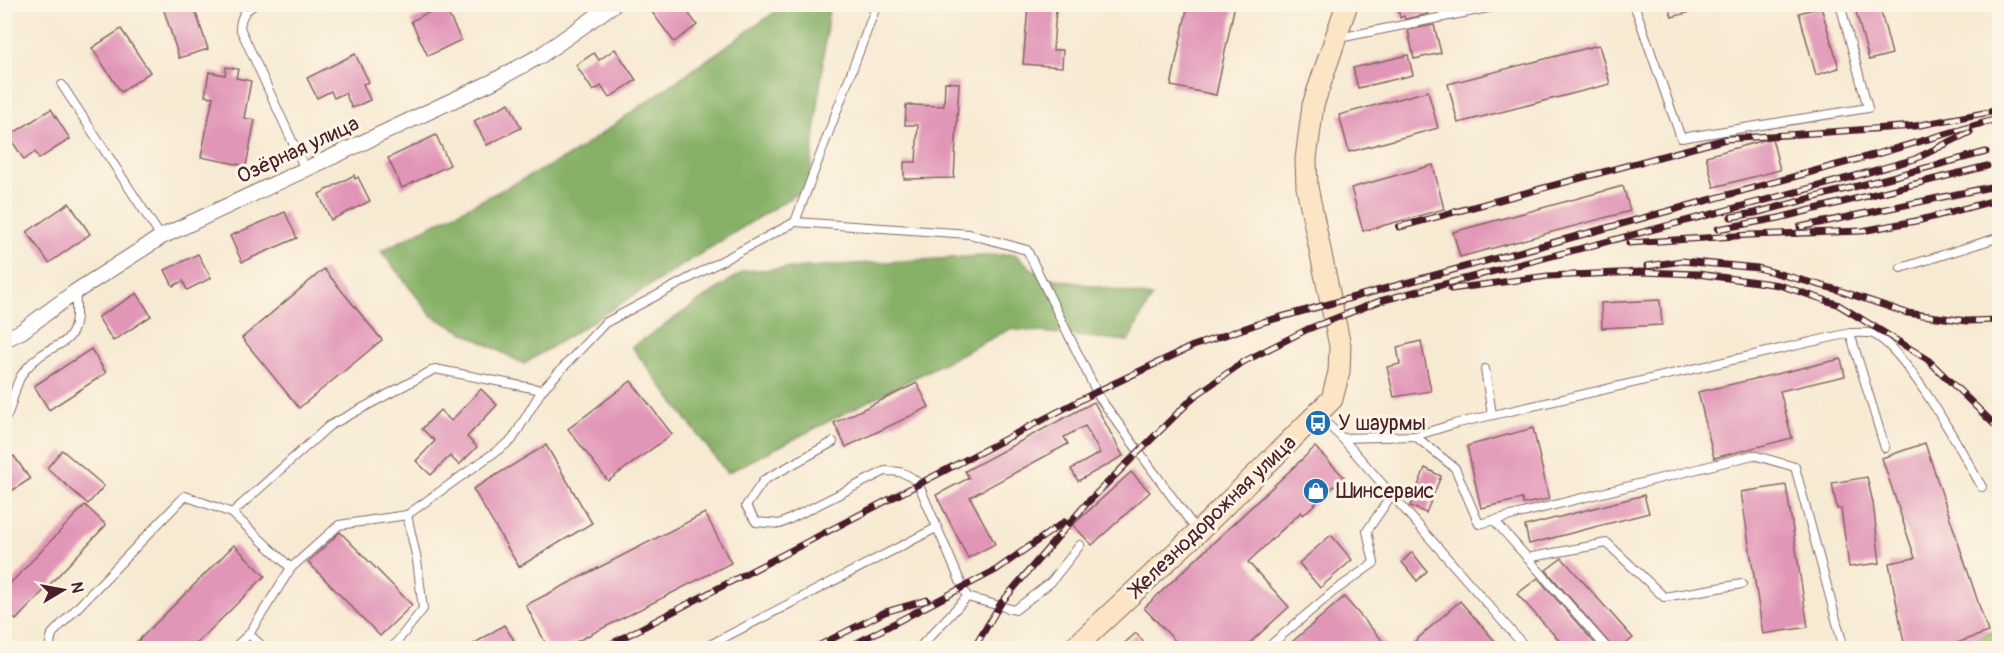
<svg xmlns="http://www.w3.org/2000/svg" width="2004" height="653" font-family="Pangolin,sans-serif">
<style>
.green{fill:#a9cc74;stroke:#7a7650;stroke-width:1.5}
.forest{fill:#86b066;stroke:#686848;stroke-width:1.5}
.building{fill:#e195b7}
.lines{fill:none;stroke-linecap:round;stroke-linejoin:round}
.lane-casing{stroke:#876666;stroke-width:10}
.street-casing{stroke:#876666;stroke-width:17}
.secondary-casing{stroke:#876666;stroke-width:23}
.lane{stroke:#fff;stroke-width:8}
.street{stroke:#fff;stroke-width:15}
.secondary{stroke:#fce5c4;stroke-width:21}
.rail-casing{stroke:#4a1f2b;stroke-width:7}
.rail{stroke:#fcf5e5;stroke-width:4.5;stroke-dasharray:14;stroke-linecap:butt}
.labels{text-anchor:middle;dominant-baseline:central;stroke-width:6;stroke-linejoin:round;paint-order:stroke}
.street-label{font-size:21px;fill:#4a1f2b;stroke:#fcf5e5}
.poi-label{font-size:21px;fill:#4a1f2b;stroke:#fcf5e5;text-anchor:start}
</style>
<rect width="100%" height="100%" fill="#fcf5e5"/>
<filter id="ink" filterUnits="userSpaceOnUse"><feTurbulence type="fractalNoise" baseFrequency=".0167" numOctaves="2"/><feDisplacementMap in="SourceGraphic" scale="12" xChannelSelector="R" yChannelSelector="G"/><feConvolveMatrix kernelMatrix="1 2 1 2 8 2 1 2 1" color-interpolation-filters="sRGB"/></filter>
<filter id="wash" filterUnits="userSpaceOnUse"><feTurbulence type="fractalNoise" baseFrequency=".008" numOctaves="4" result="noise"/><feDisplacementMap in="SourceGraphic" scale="24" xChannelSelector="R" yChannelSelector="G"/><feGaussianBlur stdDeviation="1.35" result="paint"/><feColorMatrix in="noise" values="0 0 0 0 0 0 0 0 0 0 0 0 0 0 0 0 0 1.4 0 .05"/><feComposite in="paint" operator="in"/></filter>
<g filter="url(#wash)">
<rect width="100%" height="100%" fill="#f7ead3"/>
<path class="green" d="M1999,629V648H1955Z"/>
<g class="forest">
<path d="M785,5L829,7L809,186L524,364L432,316L381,251L571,155Z"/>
<path d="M1015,254L1040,276L1152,297L1128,341L1010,329L727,473L632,347L744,271Z"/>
</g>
<g id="blocks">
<g class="building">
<path d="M162,4H193L208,49L179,58Z"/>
<path d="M646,4H682L697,25L674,42Z"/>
<path d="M1188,4H1235L1216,95L1171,86Z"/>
<path d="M1397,4H1434V8L1427,10L1428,14L1405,19L1404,16L1400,18Z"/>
<path d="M1668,4H1705V8L1672,17Z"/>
<path d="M1854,4H1879L1892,54L1869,60Z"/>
<path d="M444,5L461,40L428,56L411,21Z"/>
<path d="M1028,7L1056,9L1053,50H1063L1062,67L1023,64Z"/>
<path d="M1821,7L1839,68L1816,75L1799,13Z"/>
<path d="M1434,25L1441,53L1414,59L1408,30Z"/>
<path d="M121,29L150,72L121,92L92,48Z"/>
<path d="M1599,45L1610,84L1458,123L1448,84Z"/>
<path d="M615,49L636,80L609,98L601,86L593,91L576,65L594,53L599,60Z"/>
<path d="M355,54L369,82L363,84L370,100L352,108L345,93L334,98L331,91L317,98L307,78Z"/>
<path d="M1408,55L1413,75L1358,88L1353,68Z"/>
<path d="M226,67L238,69L236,78L251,81L244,118L255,120L246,166L201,157L213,97L205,96L209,72L225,75Z"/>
<path d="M945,82L959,83L954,178L904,179V162H916L918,125H905L906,105L944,106Z"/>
<path d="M1428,91L1438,128L1349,152L1339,115Z"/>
<path d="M509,103L521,128L487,145L474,121Z"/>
<path d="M51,109L70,139L39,159L35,152L24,160L9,136Z"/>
<path d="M436,135L450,165L402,188L388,158Z"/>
<path d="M1772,138L1780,170L1714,187L1706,156Z"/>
<path d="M1433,165L1444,209L1363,231L1351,188Z"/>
<path d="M354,175L355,179L358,177L370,201L331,220L319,194Z"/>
<path d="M1623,186L1630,211L1460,257L1453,232Z"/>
<path d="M69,203L90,234L49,263L27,232Z"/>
<path d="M285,212L297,238L242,262L230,236Z"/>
<path d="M198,254L211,278L187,290L183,281L173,286L165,270Z"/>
<path d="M324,269L382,340L299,408L242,338Z"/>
<path d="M137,293L151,316L113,341L98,317Z"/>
<path d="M1660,300L1662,325L1602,328L1601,303Z"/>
<path d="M1421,341L1431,391L1394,397L1387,367L1400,364L1397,347Z"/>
<path d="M91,349L106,373L49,410L34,386Z"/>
<path d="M1841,359L1845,376L1780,391L1792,438L1714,458L1698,392Z"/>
<path d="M631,381L672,434L608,481L568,429Z"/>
<path d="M917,383L929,407L846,447L834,423Z"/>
<path d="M481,389L497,405L467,437L477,447L459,465L450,456L431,475L416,461L435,441L422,429L440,410L451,421Z"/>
<path d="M1094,402L1123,456L1078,481L1071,469L1100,453L1085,426L1064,437L1068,444L970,497L995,544L968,558L936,495L969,478L965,471Z"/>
<path d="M1533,428L1549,499L1523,504L1522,499L1481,508L1467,446Z"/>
<path d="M1925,443L1988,632L1943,648H1905L1889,563L1915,558L1882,458Z"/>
<path d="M546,445L592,523L519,567L473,489Z"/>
<path d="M1315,447L1344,477L1303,515L1301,512L1248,562L1289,607L1244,648H1182L1144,608Z"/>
<path d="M62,450L104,486L88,504L47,468Z"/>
<path d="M14,456L30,479L4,496V462Z"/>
<path d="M1425,468L1441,476L1426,513L1410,506Z"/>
<path d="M1131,472L1150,492L1092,545L1073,525Z"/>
<path d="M1867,477L1873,503L1880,563L1849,567L1841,509H1837L1832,483Z"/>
<path d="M1786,485L1808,627L1763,634L1741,492Z"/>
<path d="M1644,495L1649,513L1529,544L1525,526Z"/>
<path d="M85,505L106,525L16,620L4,609V590Z"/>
<path d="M705,513L731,563L564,648H548L526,605Z"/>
<path d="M340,532L412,605L380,636L308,562Z"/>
<path d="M1331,535L1352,560L1320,588L1299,563Z"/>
<path d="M234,545L265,576L192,648H131Z"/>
<path d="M1412,552L1427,571L1417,581L1402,562Z"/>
<path d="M1562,558L1633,638L1621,648H1613L1546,570Z"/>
<path d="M1538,578L1599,648H1566L1517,594Z"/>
<path d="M1344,597L1389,648H1285Z"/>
<path d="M1460,601L1501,648H1407Z"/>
<path d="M504,625L514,640L501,648H467Z"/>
<path d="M1136,633L1149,648H1119Z"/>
</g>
</g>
</g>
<g filter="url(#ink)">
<use href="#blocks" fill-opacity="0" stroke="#876666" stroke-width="1.5"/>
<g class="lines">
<g class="lane-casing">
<g id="lane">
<path d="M256,4C245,10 241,15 240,28L306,171"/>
<path d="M877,4L795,222L969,234L1027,250L1099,397L1197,531"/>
<path d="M1634,4L1681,138L1868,108L1840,4"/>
<path d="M1339,38L1508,4"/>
<path d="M62,85L161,237"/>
<path d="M1901,268L2000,237"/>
<path d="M1850,333L1885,448"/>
<path d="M1485,369L1492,415"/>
<path d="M1319,416L1342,438L1526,648"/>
<path d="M4,421C14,406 13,384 25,370C56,333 82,357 75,292"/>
<path d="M1415,436L1455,468L1479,524L1753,455L1795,467L1841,638"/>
<path d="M1342,438L1415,436L1454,424L1850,333C1857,333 1867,332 1873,334C1905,347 1963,454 1982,487"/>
<path d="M833,442L764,480L746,506L756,522L780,524L885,471C900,471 906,472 918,483L967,597L919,648"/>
<path d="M232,513L329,426L435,369L542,390"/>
<path d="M1494,520L1607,648"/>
<path d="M1527,558L1607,543L1664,597L1742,584"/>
<path d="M967,597L1015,610L1051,582L1080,545"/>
<path d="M249,634L264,648"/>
<path d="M49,648L52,634L185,496L232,513L291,568"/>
<path d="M234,648L249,634L291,568L339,525L407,515L512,440L542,390L605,323L795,222"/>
<path d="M392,648L423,609L417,560L407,515"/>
<path d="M519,648H520"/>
<path d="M704,648L936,528"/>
<path d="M1267,648L1333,592L1374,563L1367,531L1391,496"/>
</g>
</g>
<g class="street-casing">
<path id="street" d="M4,340L22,331L75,292L161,237L492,82L540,56L614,4"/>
</g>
<g class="secondary-casing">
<path id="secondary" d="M1074,648L1198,532L1332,399L1339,372L1340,346L1307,187L1306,159L1313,105L1347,4"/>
</g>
<use href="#lane" class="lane"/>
<use href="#street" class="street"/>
<use href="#secondary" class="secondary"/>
<g class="rail-casing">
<g id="rail">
<path d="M1731,217L1755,213L1986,152"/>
<path d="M1399,227L1726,139L1915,126L2000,110"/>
<path d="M1800,227L2000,185"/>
<path d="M1718,229L1779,218L1987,166"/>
<path d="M1629,243L1750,235L1862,231L1921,220L2000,199"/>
<path d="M1647,266L1682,261L1758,268L1838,290L1907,313L1967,321L2000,320"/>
<path d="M1451,289L1548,276L1641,272L1698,274L1779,285L1837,304L1927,359L2000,430"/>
<path d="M603,648L1096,392L1193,346L1263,322L1877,154L2000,118"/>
<path d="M814,648L885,612L927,600"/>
<path d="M847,648L996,570L1064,522"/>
<path d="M974,648L1001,603L1087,503L1195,396L1243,362L1308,329L1380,301L1834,182L1915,159L1970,132"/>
</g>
</g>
<use href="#rail" class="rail"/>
</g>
</g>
<defs>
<g id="bus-disc" transform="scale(1.35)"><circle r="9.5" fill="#1f6fb2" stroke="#fcf5e5"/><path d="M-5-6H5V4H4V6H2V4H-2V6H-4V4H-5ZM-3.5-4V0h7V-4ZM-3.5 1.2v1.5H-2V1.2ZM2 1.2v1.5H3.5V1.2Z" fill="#fff"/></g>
<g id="shop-disc" transform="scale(1.35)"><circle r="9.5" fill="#1f6fb2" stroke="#fcf5e5"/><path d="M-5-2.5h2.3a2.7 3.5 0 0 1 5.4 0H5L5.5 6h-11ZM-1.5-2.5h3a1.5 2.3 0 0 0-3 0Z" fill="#fff"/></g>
</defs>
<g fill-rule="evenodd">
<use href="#bus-disc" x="1318" y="423"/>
<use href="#shop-disc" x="1316" y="491"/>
</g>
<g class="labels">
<g class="street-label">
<text transform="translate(298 150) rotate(-25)">Озёрная улица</text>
<text transform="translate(1213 516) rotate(-44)">Железнодорожная улица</text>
</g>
<g class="poi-label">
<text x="1338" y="423">У шаурмы</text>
<text x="1336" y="491">Шинсервис</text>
</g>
</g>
<rect width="2004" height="653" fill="none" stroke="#fcf5e5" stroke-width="24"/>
<g transform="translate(63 590) rotate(80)" stroke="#fcf5e5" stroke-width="4.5" paint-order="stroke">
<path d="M0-4.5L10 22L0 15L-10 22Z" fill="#4a1f2b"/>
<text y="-9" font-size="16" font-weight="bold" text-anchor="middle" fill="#4a1f2b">N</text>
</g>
</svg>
